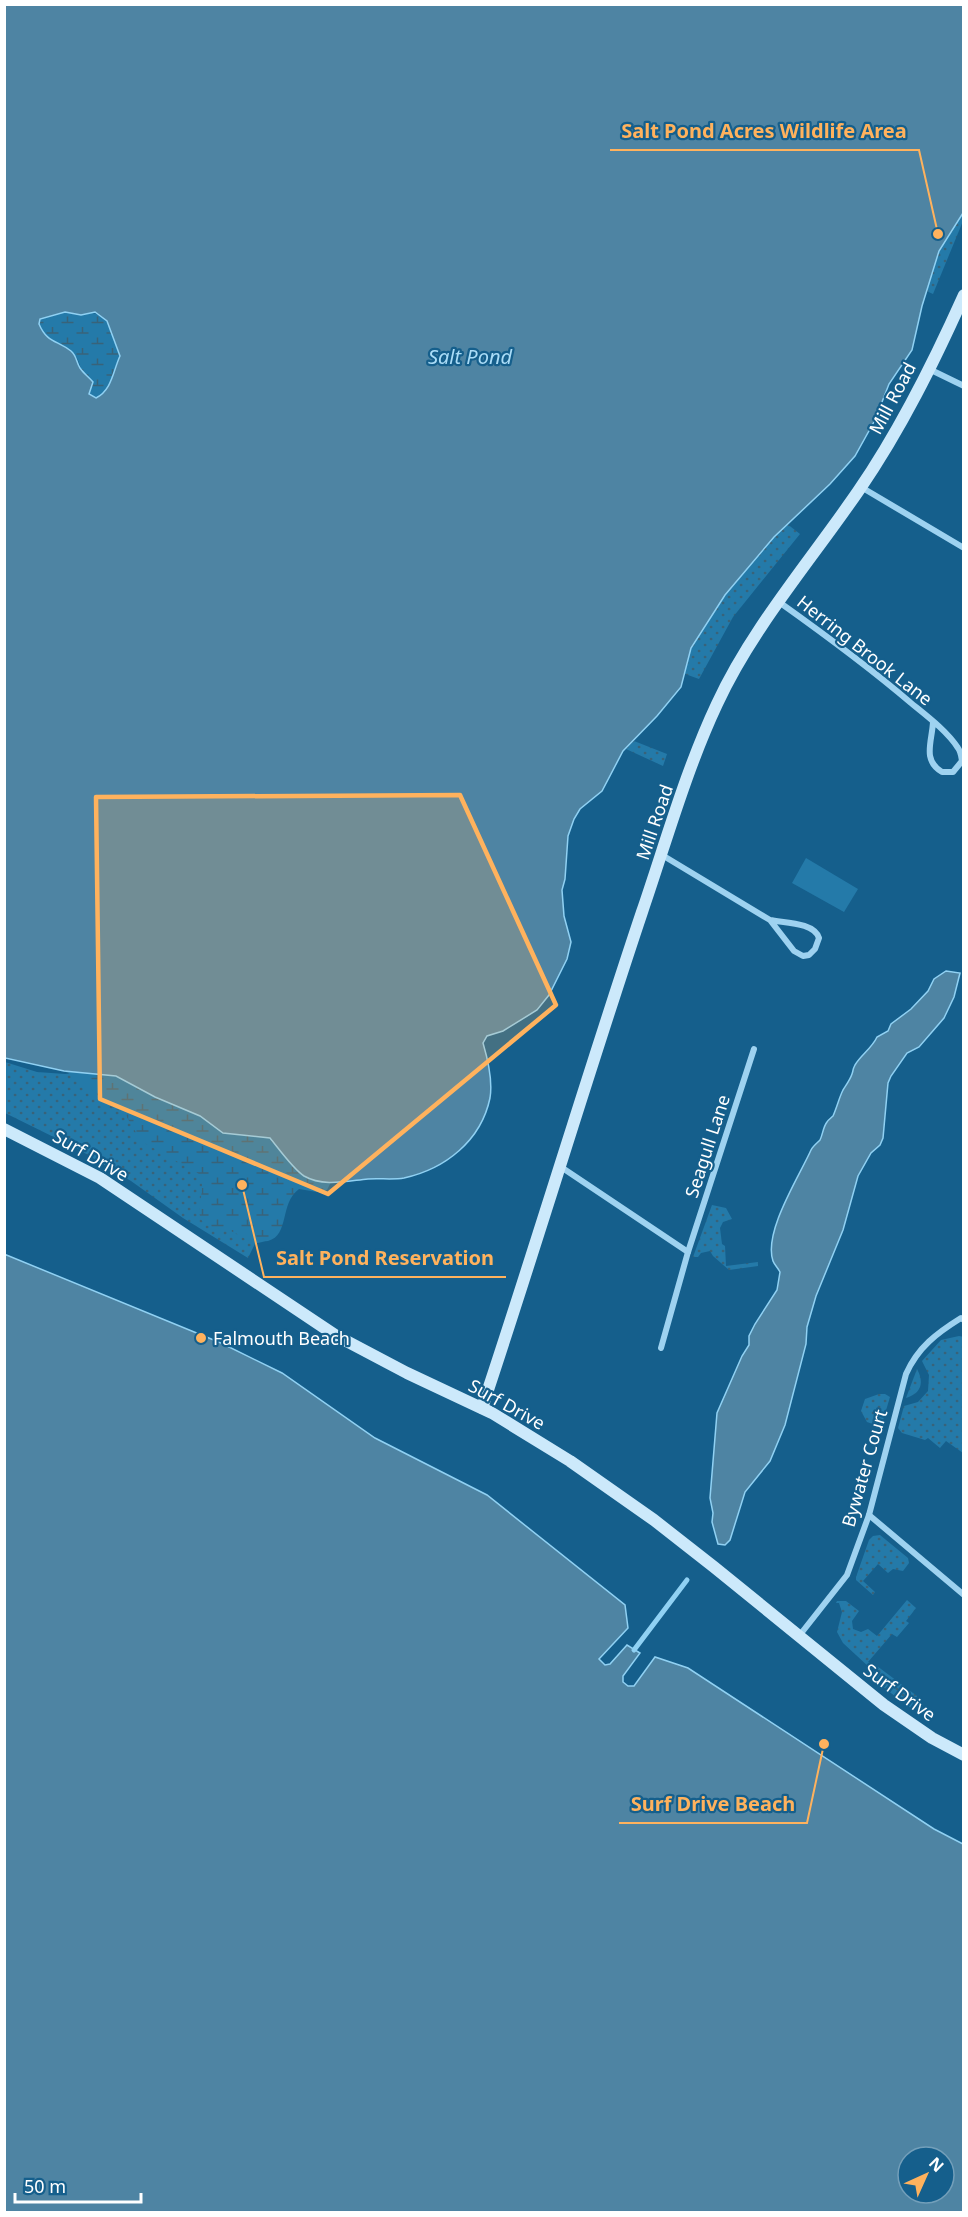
<svg xmlns="http://www.w3.org/2000/svg" width="968" height="2217" font-family="'Noto Sans',sans-serif">
<style>
.grass{fill:url(#grass-dots)}
.wetland{fill:url(#wetland-marsh)}
.garden{fill:#247aa9}
.water{fill:#4e84a3;stroke:#90d1f3;stroke-width:1.5;fill-rule:evenodd}
.lines{fill:none;stroke-linecap:round;stroke-linejoin:round}
.stream{stroke:#90d1f3;stroke-width:5}
.street{stroke:#9ed2f0;stroke-width:6}
.secondary{stroke:#cce9fb;stroke-width:12}
.marked{fill:#ffb25d;fill-opacity:0.2;stroke:#ffb25d;stroke-width:4.5;stroke-linejoin:round}
.poi-dot{fill:#ffb25d;stroke:#155f8c;stroke-width:2}
.labels{text-anchor:middle;dominant-baseline:central;stroke-width:4.5;stroke-linejoin:round;paint-order:stroke}
.street-label{font-size:18px;fill:#fff;stroke:#155f8c}
.poi-label{font-size:18px;fill:#fff;stroke:#155f8c;text-anchor:start}
.water-label{font-size:20px;font-style:italic;fill:#aadcf7;stroke:#155f8c}
.leader{fill:none;stroke:#ffb25d;stroke-width:2}
.callout-dot{fill:#ffb25d;stroke:#155f8c;stroke-width:2}
.callout-label{font-size:20px;text-anchor:middle;font-weight:bold;fill:#ffb25d;stroke:#155f8c;stroke-width:4.5;stroke-linejoin:round;paint-order:stroke}
</style>
<defs>
<pattern id="grass-dots" width="8" height="8" patternUnits="userSpaceOnUse" patternTransform="scale(1.5)"><rect width="8" height="8" fill="#247aa9"/><path d="M2 2h.1M6 6h.1" fill="none" stroke="#38637a" stroke-width="1.8" stroke-linecap="round"/></pattern>
<pattern id="wetland-marsh" width="20" height="14" patternUnits="userSpaceOnUse" patternTransform="scale(1.5)"><rect width="20" height="14" fill="#247aa9"/><path d="M1 5h8M5 5V1M11 12h8M15 12V8" fill="none" stroke="#38637a"/></pattern>
</defs>
<rect width="100%" height="100%" fill="#155f8c"/>
<g class="grass">
<path d="M963,174V221L933,294L907,282Z"/>
<path d="M777,516L800,534L733,617L699,679L674,670Z"/>
<path d="M634,741L667,754L663,766L626,749Z"/>
<path d="M5,1062L37,1072L65,1074L88,1072L116,1075L176,1107L300,1153L248,1258L183,1218L131,1181L78,1149L5,1113Z"/>
<path d="M712,1205L726,1208L732,1219L723,1222L720,1228L722,1244L725,1246L726,1266L758,1262V1266L729,1270L713,1256L710,1251L701,1253L698,1257H693Z"/>
<path d="M959,1336L964,1337L963,1453L946,1441L940,1448L928,1438L925,1440L902,1433L898,1428L904,1406L918,1402L928,1391L929,1375L922,1361L941,1340Z"/>
<path d="M917,1369C924,1382 922,1393 906,1398Z"/>
<path d="M879,1394H885L890,1397L881,1427L867,1422L861,1411L865,1399Z"/>
<path d="M880,1535L908,1558L909,1563L903,1571L893,1569L888,1573L878,1564L863,1581L875,1592L873,1595L856,1580V1577L869,1540L873,1536Z"/>
<path d="M907,1600L916,1608L906,1621L909,1623L897,1637L892,1634L868,1662L877,1666L917,1696L914,1701L916,1705L912,1709L867,1675L862,1670L868,1672L869,1667L843,1643L837,1632L842,1612L839,1603H836L837,1601H846L859,1611L852,1621L853,1629L861,1632L868,1629L877,1636Z"/>
</g>
<g class="wetland">
<path d="M65,312C85,317 89,306 107,321L120,356L113,372L110,386L106,391L96,398L89,394C91,386 87,382 84,376C81,370 80,364 77,358C68,343 48,347 39,324L40,319Z"/>
<path d="M64,1071L116,1076L155,1097L200,1116L223,1133L270,1138L303,1175L314,1180L331,1182L327,1190L317,1192L299,1189C279,1204 290,1235 268,1241C264,1241 258,1244 254,1243C248,1241 240,1235 233,1232C225,1229 209,1229 203,1222C193,1212 208,1189 199,1174L141,1141L125,1114L112,1107L79,1079Z"/>
</g>
<path class="garden" d="M806,858L858,889L844,912L792,883Z"/>
<g class="water">
<path d="M4,5H963V213L939,251L922,306L912,350L889,384L875,420L855,456L830,484L774,537L725,595L691,648L681,687L657,716L623,751L602,791L580,809L574,819L568,836L565,879L562,890L564,916L571,942L567,959L549,995L537,1010L503,1031L487,1036L483,1043C488,1060 493,1080 490,1098C481,1141 445,1169 404,1178C393,1180 379,1178 368,1179C347,1181 323,1187 304,1176C293,1169 279,1149 270,1138L223,1133L200,1116L155,1097L116,1076L64,1071L5,1058ZM65,312L81,315L95,312L107,321L120,356C113,371 112,390 96,398L89,394L93,382C89,377 83,373 80,368C76,362 77,356 71,351C57,340 47,343 39,324L40,319Z"/>
<path d="M946,971L960,973L954,997L944,1018L919,1047L907,1053L891,1076L888,1083L883,1138L880,1145L871,1153L858,1176L843,1230L816,1296L807,1327L806,1344L785,1425L770,1461L745,1492L730,1540L725,1545L718,1544L712,1522L713,1513L710,1498L717,1413L742,1356L749,1345V1336L755,1324L777,1290L780,1272C778,1268 774,1264 773,1261C763,1232 800,1175 811,1150C813,1146 817,1143 820,1140C823,1134 823,1127 827,1122C828,1120 831,1118 833,1116C837,1107 839,1098 843,1090C846,1085 850,1080 852,1074C854,1068 852,1071 855,1065C861,1055 872,1048 877,1037L888,1031L891,1024L911,1009L928,991L934,979Z"/>
<path d="M4,1254L221,1343L282,1373L375,1438L487,1495L625,1605L628,1628L599,1659L605,1665L610,1664L627,1645L640,1653L623,1676V1682L628,1686H634L655,1657L688,1668L934,1829L963,1844V2212H5ZM908,2157H944V2193H908Z"/>
</g>
<g class="lines">
<path class="stream" d="M634,1650L687,1580"/>
<g class="street">
<path d="M929,369L964,386"/>
<path d="M861,487L964,548"/>
<path d="M779,602C824,634 869,667 911,703C927,716 947,731 958,748C961,752 961,756 962,761L953,772H942C922,760 932,742 933,722"/>
<path d="M662,855L770,920L794,951L803,956L809,955L815,949L819,938C814,922 784,923 770,920"/>
<path d="M561,1167L688,1252"/>
<path d="M661,1348L688,1252L754,1049"/>
<path d="M869,1515L964,1595"/>
<path d="M799,1636L847,1575L869,1515L906,1374C918,1347 937,1333 961,1318L964,1320"/>
</g>
<g class="secondary">
<path d="M4,1129L100,1178L335,1335L407,1373L492,1413L570,1461L654,1520L714,1567L884,1705L932,1738L964,1755"/>
<path d="M482,1408C537,1243 587,1076 642,912C666,842 686,770 717,704C752,628 812,559 859,490C901,429 934,362 964,295"/>
</g>
</g>
<path class="marked" d="M460,795L556,1005L328,1194L100,1099L96,797Z"/>
<circle class="poi-dot" cx="201" cy="1338" r="6"/>
<g class="labels">
<g class="street-label">
<text transform="translate(892 398) rotate(-62)">Mill Road</text>
<text transform="translate(865 650) rotate(38)">Herring Brook Lane</text>
<text transform="translate(654 822) rotate(-71)">Mill Road</text>
<text transform="translate(707 1146) rotate(-72)">Seagull Lane</text>
<text transform="translate(91 1155) rotate(30)">Surf Drive</text>
<text transform="translate(507 1404) rotate(29)">Surf Drive</text>
<text transform="translate(864 1468) rotate(-74)">Bywater Court</text>
<text transform="translate(900 1692) rotate(36)">Surf Drive</text>
</g>
<g class="poi-label">
<text x="213" y="1338">Falmouth Beach</text>
</g>
<g class="water-label">
<text x="470" y="356">Salt Pond</text>
</g>
</g>
<path class="leader" d="M938 234L919 150H610M242 1185L264 1277H506M824 1744L807 1823H619"/>
<g class="callout-dot">
<circle cx="938" cy="234" r="6"/>
<circle cx="242" cy="1185" r="6"/>
<circle cx="824" cy="1744" r="6"/>
</g>
<g class="callout-label">
<text x="764" y="138">Salt Pond Acres Wildlife Area</text>
<text x="385" y="1265">Salt Pond Reservation</text>
<text x="713" y="1811">Surf Drive Beach</text>
</g>
<rect width="968" height="2217" fill="none" stroke="#ffffff" stroke-width="12"/>
<g transform="translate(926 2175) rotate(45)"><circle r="28" fill="#155f8c" stroke="#739fba" stroke-width="1.5"/>
<path d="M0-4.5L10 22L0 15L-10 22Z" fill="#ffb25d"/>
<text y="-9" font-size="16" font-weight="bold" text-anchor="middle" fill="#ffffff">N</text>
</g>
<path d="M15 2193v9h126v-9" fill="none" stroke="#ffffff" stroke-width="3"/>
<text x="24" y="2193" font-size="18" fill="#ffffff" stroke="#155f8c" stroke-width="4.5" paint-order="stroke">50 m</text>
</svg>
